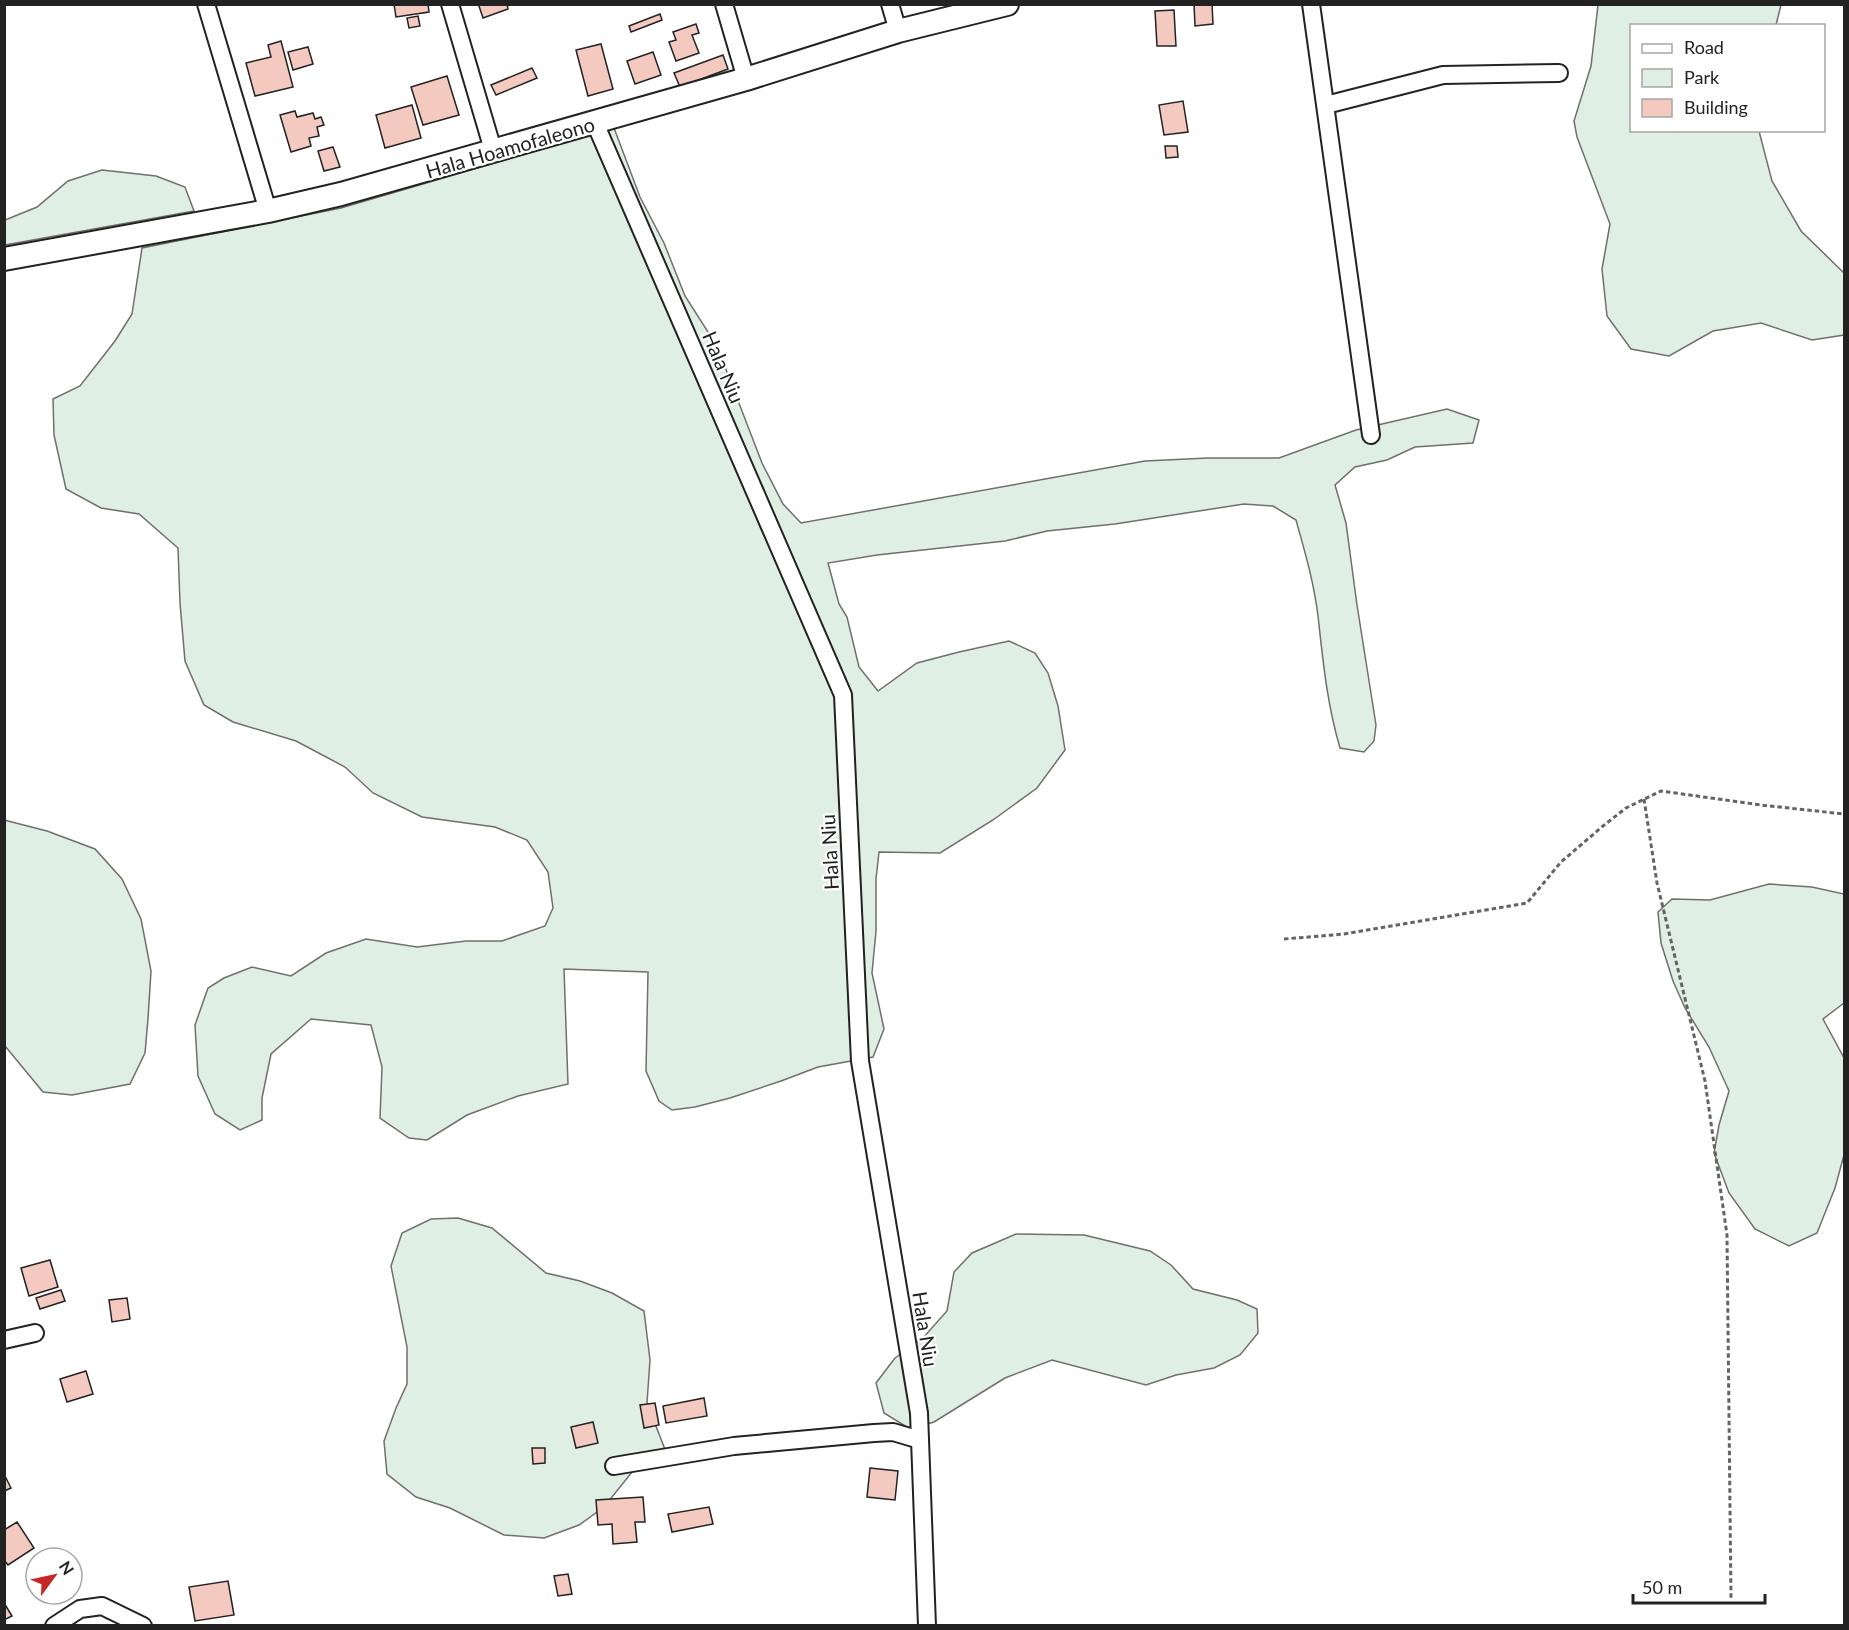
<svg xmlns="http://www.w3.org/2000/svg" width="1849" height="1630" font-family="Lato,sans-serif">
<style>
.green{fill:#e0efe3;stroke:#6f6f6f;stroke-width:1.5}
.building{fill:#f3c9c0;stroke:#222;stroke-width:1.5}
.lines{fill:none;stroke-linecap:round;stroke-linejoin:round}
.street-casing{stroke:#222;stroke-width:20}
.secondary-casing{stroke:#222;stroke-width:26}
.path{stroke:#646464;stroke-width:3;stroke-dasharray:4.5 3;stroke-linecap:butt}
.street{stroke:#fff;stroke-width:16}
.secondary{stroke:#fff;stroke-width:22}
.labels{text-anchor:middle;dominant-baseline:central;stroke-width:4.5;stroke-linejoin:round;paint-order:stroke}
.street-label{font-size:20px;fill:#222;stroke:#fff}
</style>
<rect width="100%" height="100%" fill="#fff"/>
<g class="green">
<path d="M1598,5H1781L1776,25L1632,26V130L1759,131L1772,181L1801,231L1844,273V335L1812,340L1761,323L1713,331L1669,356L1631,349L1607,316L1602,269L1610,224L1577,137L1574,121L1591,66Z"/>
<path d="M614,128L640,197L664,243L685,296L717,346L762,463L783,504L801,523L1145,461L1208,458H1279L1356,430L1447,409L1479,420L1473,443L1415,447L1387,460L1355,467L1335,485L1346,523L1357,605L1376,725L1374,741L1364,752L1340,748C1327,704 1323,661 1318,616C1314,583 1305,552 1296,520L1273,506L1244,504L1115,524L1047,531L1005,541L877,555L828,563L839,604L847,617L859,667L878,691L917,663L959,652L1009,641L1035,653L1048,673L1058,706L1065,750L1037,788L993,820L940,853L879,852L876,879V931L872,973L884,1029L873,1057L818,1067L781,1081L730,1098L695,1107L672,1110L659,1101L646,1071L648,972L564,969L568,1084L518,1096L467,1115L427,1140L409,1138L380,1118L382,1067L371,1025L311,1019L271,1054L262,1098V1120L240,1130L215,1114L198,1076L195,1025L208,988L224,978L252,967L291,976L326,953L366,939L417,947L466,941H502L545,926L553,908L548,872L527,840L495,827L422,817L373,793L345,767L296,741L233,722L204,705L185,661L180,603L178,548L139,514L101,508L66,489L54,435L53,399L80,386L115,341L132,314L142,248L341,208Z"/>
<path d="M102,170L156,176L185,187L194,211L5,245V220L37,207L68,181Z"/>
<path d="M4,820L47,831L95,849L122,879L141,919L151,971L148,1019L145,1053L130,1084L72,1095L43,1092L5,1046Z"/>
<path d="M1769,884L1812,887L1844,894V1003L1823,1019L1844,1058V1155L1835,1188L1817,1233L1789,1246L1755,1229L1729,1193L1714,1153L1719,1125L1729,1091L1709,1047L1685,1008L1673,981L1661,943L1658,912L1672,899L1710,900Z"/>
<path d="M458,1218L492,1228L546,1273L580,1281L612,1293L644,1311L650,1360L647,1403L666,1452L632,1472L604,1507L579,1525L544,1538L504,1535L450,1508L416,1497L387,1474L384,1441L396,1408L407,1384V1347L391,1266L402,1233L431,1219Z"/>
<path d="M1016,1234L1084,1235L1150,1251L1171,1265L1193,1289L1237,1300L1257,1309L1258,1333L1240,1355L1214,1368L1176,1375L1146,1385L1052,1360L1005,1378L934,1422L910,1429L884,1413L876,1383L895,1358L923,1338L947,1311L954,1272L972,1253Z"/>
</g>
<g class="building">
<path d="M394,4H428L429,12L396,17Z"/>
<path d="M482,4H507L508,9L483,18L479,6Z"/>
<path d="M1194,4H1212L1213,24L1195,26Z"/>
<path d="M1174,10L1176,46H1157L1155,11Z"/>
<path d="M660,14L662,20L631,32L629,26Z"/>
<path d="M418,16L420,26L409,28L407,18Z"/>
<path d="M696,24L699,33L692,35L699,53L676,61L669,42L676,40L673,32Z"/>
<path d="M281,41L293,87L255,96L246,63L271,57L268,45Z"/>
<path d="M601,44L613,89L588,96L576,50Z"/>
<path d="M308,47L313,64L293,70L288,52Z"/>
<path d="M653,52L661,75L635,84L627,61Z"/>
<path d="M723,55L728,69L680,87L674,73Z"/>
<path d="M532,68L537,78L496,95L491,85Z"/>
<path d="M447,76L459,115L423,125L411,87Z"/>
<path d="M1183,101L1188,132L1164,135L1159,105Z"/>
<path d="M412,105L421,138L385,148L376,115Z"/>
<path d="M295,111L297,117L313,113L315,119L321,117L324,125L317,127L319,136L309,138L311,146L291,152L280,115Z"/>
<path d="M1165,146H1177L1178,157L1166,158Z"/>
<path d="M333,147L340,167L324,171L318,151Z"/>
<path d="M50,1260L58,1287L29,1296L21,1268Z"/>
<path d="M61,1290L65,1301L40,1309L36,1298Z"/>
<path d="M127,1298L130,1319L112,1322L109,1300Z"/>
<path d="M86,1371L93,1394L67,1402L60,1379Z"/>
<path d="M704,1398L707,1416L666,1423L663,1406Z"/>
<path d="M655,1403L659,1425L644,1428L640,1405Z"/>
<path d="M593,1422L598,1443L576,1448L571,1427Z"/>
<path d="M532,1448H545V1463L533,1464Z"/>
<path d="M870,1468L898,1471L895,1500L867,1497Z"/>
<path d="M4,1474L11,1488L4,1491Z"/>
<path d="M643,1497L645,1522H635L637,1542L613,1544L612,1524L598,1525L596,1500Z"/>
<path d="M709,1507L713,1524L672,1532L668,1514Z"/>
<path d="M17,1522L34,1548L8,1565L4,1560V1530Z"/>
<path d="M568,1574L572,1594L558,1596L554,1576Z"/>
<path d="M228,1581L234,1615L195,1621L189,1587Z"/>
<path d="M4,1603L12,1616L4,1620Z"/>
</g>
<g class="lines">
<g class="street-casing">
<g id="street">
<path d="M206,4L268,211"/>
<path d="M450,4L493,150"/>
<path d="M724,4L746,79"/>
<path d="M890,4L898,31"/>
<path d="M1311,4L1371,435"/>
<path d="M1326,105L1443,75L1559,73"/>
<path d="M595,123L843,695L860,1061L919,1413L927,1626"/>
<path d="M4,1340L35,1333"/>
<path d="M614,1466L734,1446L874,1433L893,1432L920,1440"/>
<path d="M54,1626L80,1609L102,1606L143,1626"/>
</g>
</g>
<g class="secondary-casing">
<path id="secondary" d="M4,259L268,211L341,194L746,79L898,31L1007,4"/>
</g>
<g class="path">
<path d="M1644,799L1657,883L1705,1081L1727,1235L1731,1598"/>
<path d="M1284,939L1344,934L1527,903L1561,862L1603,826L1626,808L1661,791L1761,805L1844,814"/>
</g>
<use href="#street" class="street"/>
<use href="#secondary" class="secondary"/>
</g>
<g class="labels">
<g class="street-label">
<text transform="translate(510 147) rotate(-16)">Hala Hoamofaleono</text>
<text transform="translate(724 367) rotate(67)">Hala Niu</text>
<text transform="translate(829 852) rotate(-93)">Hala Niu</text>
<text transform="translate(926 1329) rotate(81)">Hala Niu</text>
</g>
</g>
<rect width="1849" height="1630" fill="none" stroke="#222222" stroke-width="12"/>
<rect x="1630" y="24" width="195" height="108" fill="#ffffff" stroke="#a7a7a7" stroke-width="1.5"/>
<rect x="1642" y="44" width="30" height="9" fill="#ffffff" stroke="#a7a7a7" stroke-width="1.5"/>
<text x="1684" y="54" font-size="18" fill="#222222">Road</text>
<rect x="1642" y="69" width="30" height="18" fill="#e0efe3" stroke="#a7a7a7" stroke-width="1.5"/>
<text x="1684" y="84" font-size="18" fill="#222222">Park</text>
<rect x="1642" y="99" width="30" height="18" fill="#f3c9c0" stroke="#a7a7a7" stroke-width="1.5"/>
<text x="1684" y="114" font-size="18" fill="#222222">Building</text>
<g transform="translate(54 1576) rotate(57)"><circle r="28" fill="#ffffff" stroke="#a7a7a7" stroke-width="1.5"/>
<path d="M0-4.5L10 22L0 15L-10 22Z" fill="#c62828"/>
<text y="-9" font-size="16" font-weight="bold" text-anchor="middle" fill="#222222">N</text>
</g>
<path d="M1633 1594v9h132v-9" fill="none" stroke="#222222" stroke-width="3"/>
<text x="1642" y="1594" font-size="18" fill="#222222" stroke="#ffffff" stroke-width="4.5" paint-order="stroke">50 m</text>
</svg>
